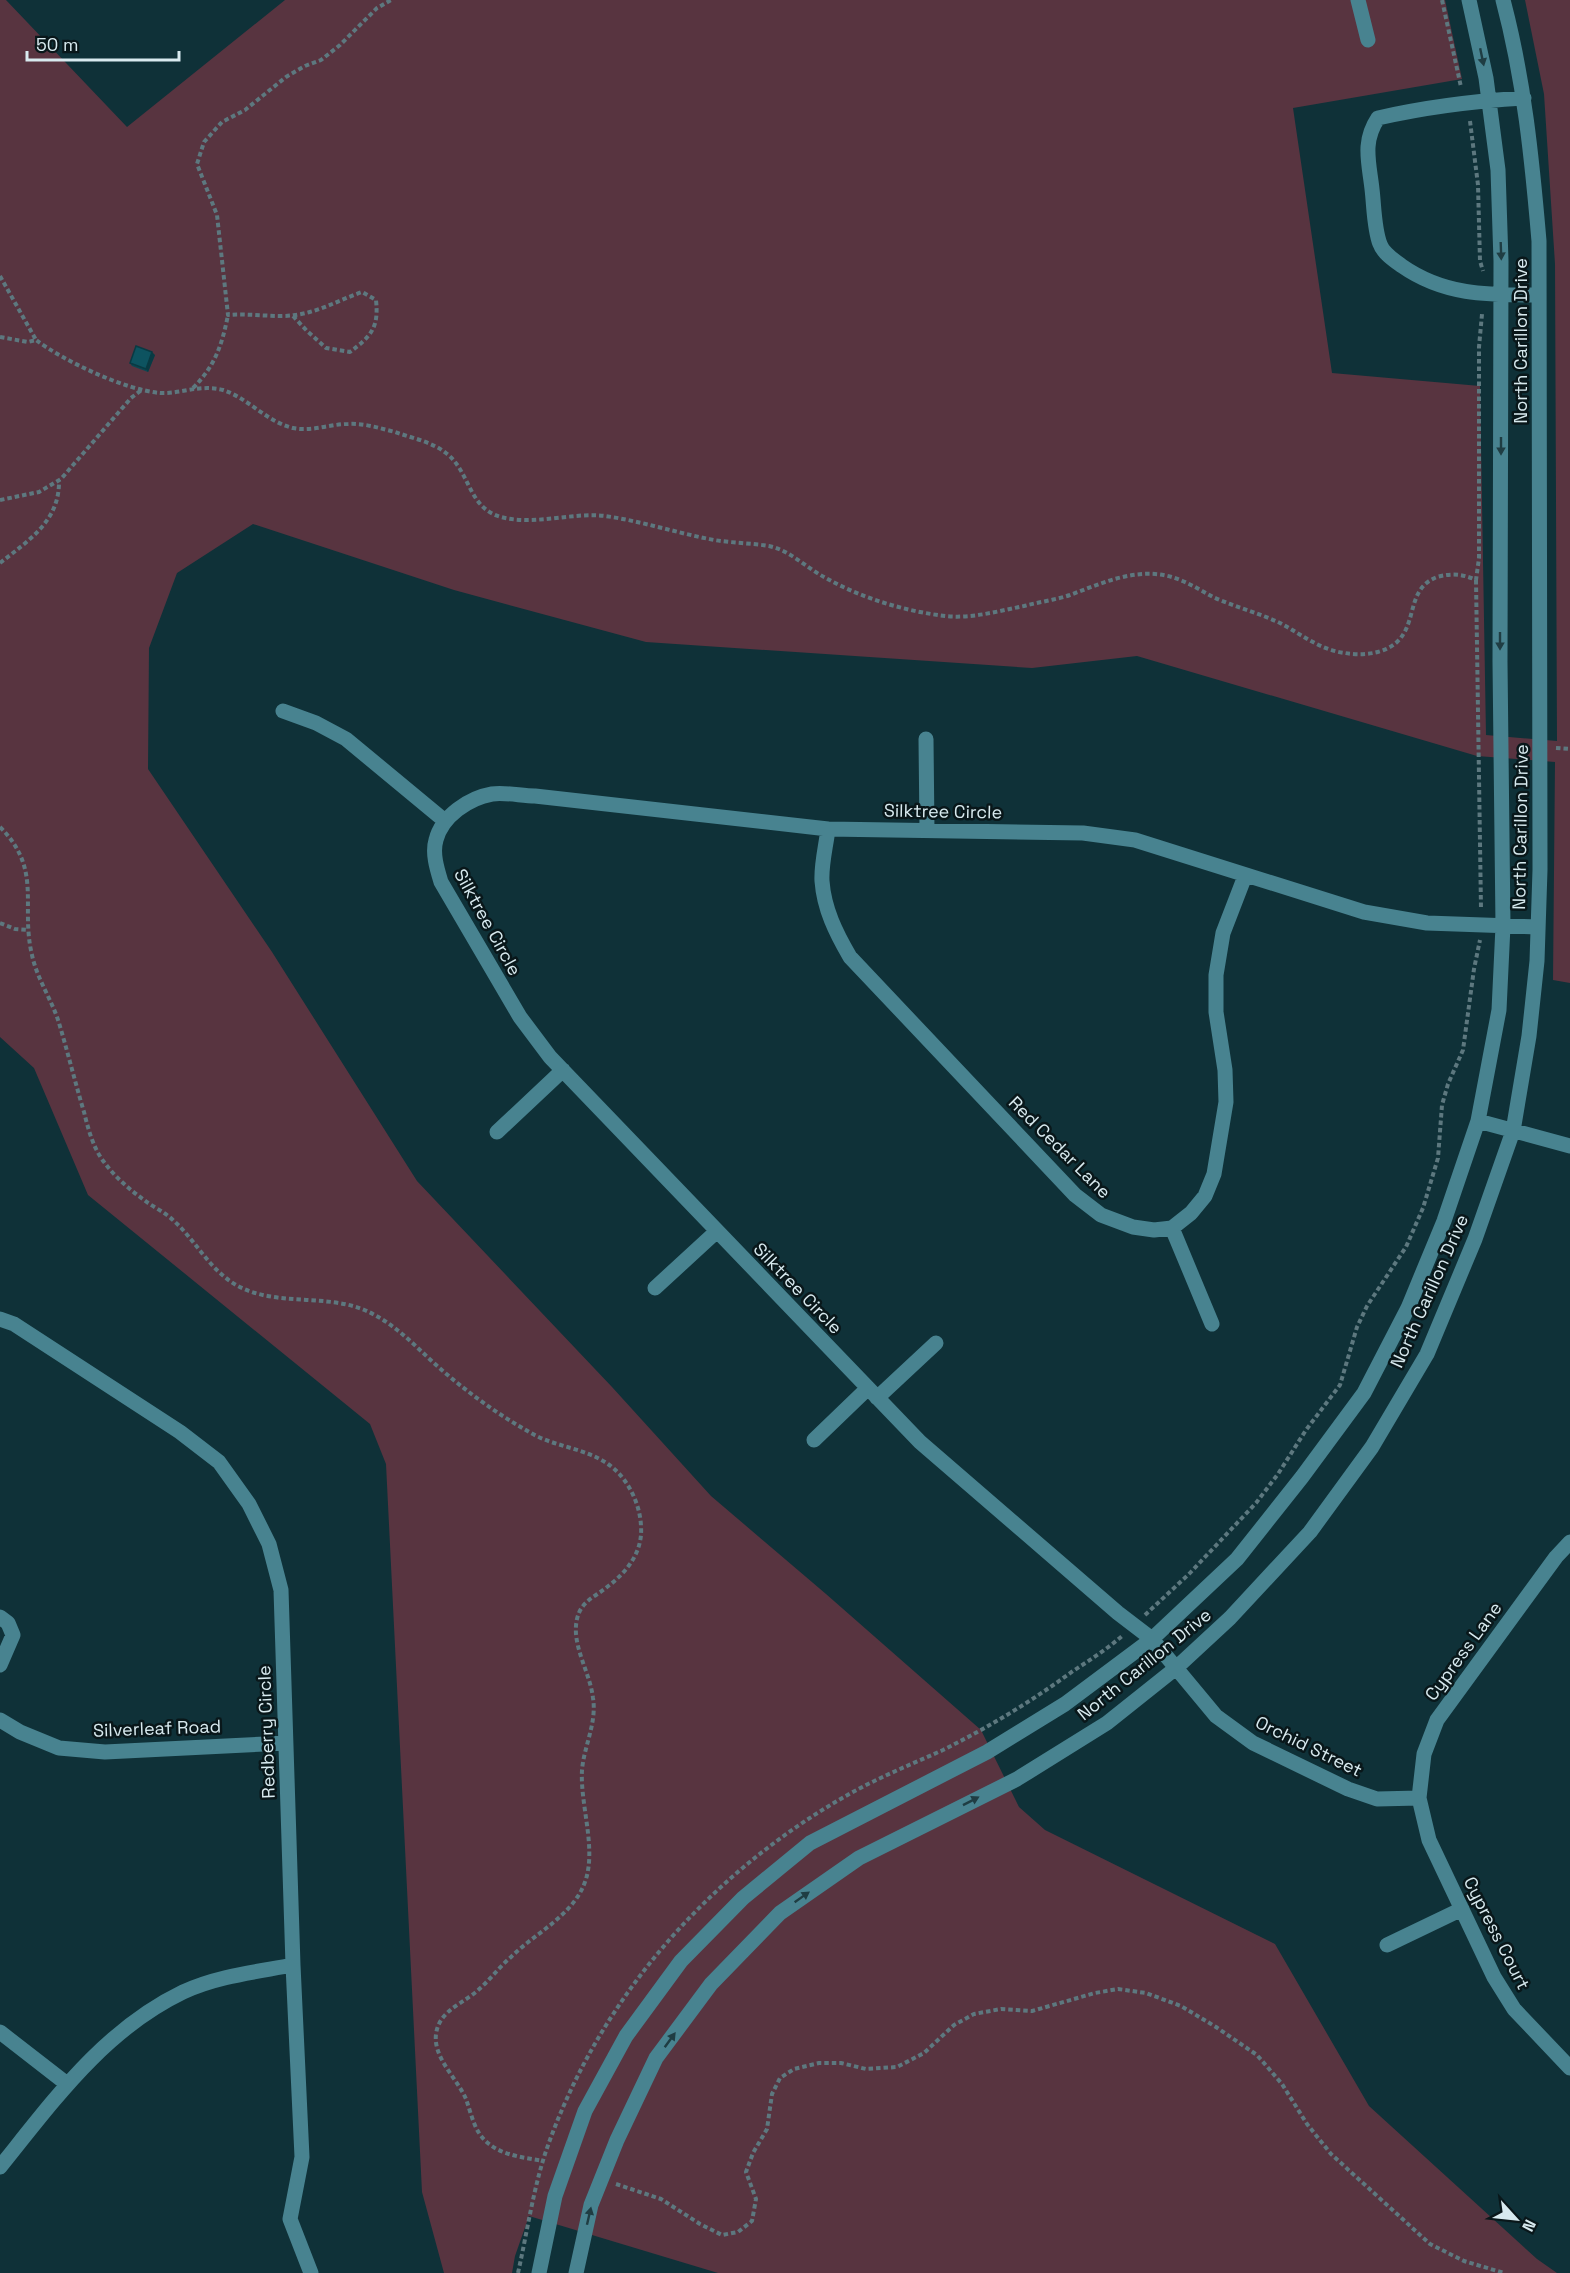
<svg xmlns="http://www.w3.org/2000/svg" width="1570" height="2273" viewBox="0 0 1570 2273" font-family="'Space Grotesk',sans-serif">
	<rect width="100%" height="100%" fill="#0f3138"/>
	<path fill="#583440" d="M0,0H6L127,127L285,0H1445L1462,79L1293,108L1332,373L1480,386L1486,735L1557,741L1555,264L1544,94L1525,0H1570V983L1553,980L1555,762L1477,756L1137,656L1032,668L646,642L454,590L253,524L177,573L149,648L148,769L272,952L417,1181L612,1387L711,1496L826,1594L981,1730L1019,1807L1045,1830L1275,1944L1369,2106L1537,2259L1557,2273H718L529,2216L515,2256L512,2273H444L422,2192L386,1464L370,1424L88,1195L34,1068L0,1037Z"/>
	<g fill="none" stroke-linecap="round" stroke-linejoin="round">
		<path stroke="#5d787f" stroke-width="4" stroke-dasharray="4.5 3" stroke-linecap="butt" d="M1442,0L1461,87
			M1470,121L1478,185L1480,261L1483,271
			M0,276L36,340
			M293,316L307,331L326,348L350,352C371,336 379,328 376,300L362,292C339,300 319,312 295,315C276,318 250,313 228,315L217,215L197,164L204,142L222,122L245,110L286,77L305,66L321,60L340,45L377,8L391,0
			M0,337L28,342L36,340C64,361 125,390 160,393C181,394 200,384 223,390C248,398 267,422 293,428C311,432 330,424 348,424C364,423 379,428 395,432C412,438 432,442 446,453C470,471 468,508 501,517C535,526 571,512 605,516C641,521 677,533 714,540C732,543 751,543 769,546C789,550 807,568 824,577C861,598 904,611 945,616C972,619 998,611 1024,606C1039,602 1055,600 1070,595C1097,585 1125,572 1155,574C1176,575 1195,587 1213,597C1235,607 1259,613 1280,623C1301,634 1320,650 1345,653C1362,656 1384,654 1397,642C1418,622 1406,589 1437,577C1451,573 1463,574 1476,580L1479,558V347L1482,314
			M193,388C215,366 222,345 228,315
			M0,500L39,492L61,479L131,398L143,389
			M0,563C29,540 60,521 59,480
			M1476,580L1481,909
			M1556,748L1570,749
			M0,827C43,870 20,905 32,955C37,979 52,1000 59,1023C68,1053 75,1082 84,1112C88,1128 93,1148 104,1162C115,1177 129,1189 144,1200C153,1207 165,1212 174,1221C194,1239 207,1265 230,1281C268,1308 320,1293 362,1309C392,1321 412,1343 435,1364C464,1390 497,1414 531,1433C555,1447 585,1448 608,1464C627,1477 640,1503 641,1526C643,1552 627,1572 607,1587C595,1597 581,1601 577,1619C571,1645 590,1672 593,1698C597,1723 584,1746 582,1770C580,1804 596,1846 586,1879C575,1915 536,1932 511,1957C497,1969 487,1984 472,1995C457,2006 439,2013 436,2034C433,2058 457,2078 466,2099C470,2110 473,2124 479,2133C493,2155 521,2157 544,2161
			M0,923L15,929L28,930
			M1145,1615L1189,1574L1256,1503L1278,1474L1306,1430L1340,1385L1357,1327L1367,1306L1406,1247L1423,1208L1438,1158L1442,1105L1448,1084L1463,1050L1474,969L1480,940
			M616,2184L661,2199L700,2224L722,2235L738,2232L752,2221L756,2199L746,2172L753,2153L767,2129L772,2094L780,2078L794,2069L819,2063H841L866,2069L897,2067L924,2053L954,2025L974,2014L1001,2009L1032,2011L1095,1993L1118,1989L1146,1993L1181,2006L1216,2027L1257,2055L1282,2084L1307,2124L1331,2154L1430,2244L1464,2261L1504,2273
			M518,2273C527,2233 533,2190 546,2151C599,1998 710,1872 851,1793C880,1777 912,1764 943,1750C989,1727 1032,1701 1073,1671C1090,1660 1107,1649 1122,1636"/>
		<path stroke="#488390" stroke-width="15" d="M1358,0L1368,40
			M1524,98C1475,101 1426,107 1378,118C1362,142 1369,162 1372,189C1374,205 1374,229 1380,244C1383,253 1395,261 1402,266C1445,296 1489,295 1539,295
			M283,711L316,723L346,739L445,821
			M926,739L927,830
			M828,829C826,846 821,865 822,881C824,909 836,933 850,957L1075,1195L1101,1215L1133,1227L1154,1230L1172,1228L1191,1213L1205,1196L1214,1174L1226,1102L1225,1070L1216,1012V975L1223,933L1245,876
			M1478,1121L1570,1146
			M497,1132L563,1070
			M1172,1228L1212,1324
			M655,1288L717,1231
			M0,1319L14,1324L180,1432L219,1462L249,1504L269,1544L281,1590L293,1965L302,2157L290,2219L311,2273
			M877,1398L936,1343
			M814,1440L868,1388
			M1570,1542L1556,1557L1437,1720L1424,1754L1419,1798L1429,1840L1494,1977L1514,2009L1570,2068
			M0,1617L8,1623L13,1635L0,1665
			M0,1720L20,1732L59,1748L105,1752L285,1743
			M1419,1798L1377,1799L1348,1789L1253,1743L1216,1716L1152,1639L1118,1613L920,1442L550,1057L520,1017L441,882C437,869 432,853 436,840C442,816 469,798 492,794C505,792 522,796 535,796L828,829L1083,833L1135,840L1364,912L1427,923L1538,927
			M1387,1945L1462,1909
			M0,2032L67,2084
			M0,2167C54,2100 104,2030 183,1992C217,1976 256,1972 293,1965
			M539,2273L555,2196L585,2111L626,2036L681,1961L743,1898L810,1843L987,1752L1065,1704L1152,1639L1237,1559L1302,1477L1364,1393L1408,1308L1444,1221L1478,1121L1499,1010L1503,926L1500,662L1501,261L1498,170L1486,78L1469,0
			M576,2273L591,2205L617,2140L656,2058L711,1984L780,1913L859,1858L1017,1779L1107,1723L1176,1668L1230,1618L1310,1532L1372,1447L1427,1354L1475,1239L1513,1131L1529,1036L1537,961L1540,870L1539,241C1532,159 1524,79 1503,0"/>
	</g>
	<path fill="#0b4753" d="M155,355L148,372L132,366L130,363Z"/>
	<path fill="#093a43" d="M152,352L155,355L148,372L146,369Z"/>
	<path fill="#0d5360" stroke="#093a43" stroke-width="1.5" d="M136,346L152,352L146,369L130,363Z"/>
	<defs><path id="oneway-solid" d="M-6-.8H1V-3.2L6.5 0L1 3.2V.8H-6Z" transform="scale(1.5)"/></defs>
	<g fill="#1f3d43">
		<use href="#oneway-solid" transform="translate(1482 57) rotate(78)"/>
		<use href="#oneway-solid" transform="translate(1501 251) rotate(88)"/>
		<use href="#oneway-solid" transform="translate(1501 446) rotate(90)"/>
		<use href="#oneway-solid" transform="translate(1500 641) rotate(90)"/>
		<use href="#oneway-solid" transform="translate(971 1801) rotate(-27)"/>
		<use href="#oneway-solid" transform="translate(802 1897) rotate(-35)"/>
		<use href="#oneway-solid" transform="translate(670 2040) rotate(-54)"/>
		<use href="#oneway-solid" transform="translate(589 2216) rotate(-77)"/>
	</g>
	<g text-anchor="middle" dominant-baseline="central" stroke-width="5" stroke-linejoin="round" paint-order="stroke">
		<g font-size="18" fill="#d8eaef" stroke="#09171a">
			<text transform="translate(1520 341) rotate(-90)">North Carillon Drive</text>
			<text transform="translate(943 811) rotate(1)">Silktree Circle</text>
			<text transform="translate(1520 827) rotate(-89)">North Carillon Drive</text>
			<text transform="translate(488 922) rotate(61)">Silktree Circle</text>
			<text transform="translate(1060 1147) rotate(45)">Red Cedar Lane</text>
			<text transform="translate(798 1288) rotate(46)">Silktree Circle</text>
			<text transform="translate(1429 1291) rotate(-66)">North Carillon Drive</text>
			<text transform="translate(1463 1651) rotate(-54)">Cypress Lane</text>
			<text transform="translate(1144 1664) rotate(-39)">North Carillon Drive</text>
			<text transform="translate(157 1728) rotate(-2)">Silverleaf Road</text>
			<text transform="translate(266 1732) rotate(-92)">Redberry Circle</text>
			<text transform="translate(1309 1746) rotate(26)">Orchid Street</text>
			<text transform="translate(1497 1933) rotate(63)">Cypress Court</text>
		</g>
	</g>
	<g transform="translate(1516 2219) rotate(117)" stroke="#09171a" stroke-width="4.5" paint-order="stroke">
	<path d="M0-4.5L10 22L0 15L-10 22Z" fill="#d8eaef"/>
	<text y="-9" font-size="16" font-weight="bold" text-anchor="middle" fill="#d8eaef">N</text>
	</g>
	<path d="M27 51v9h152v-9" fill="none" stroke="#d8eaef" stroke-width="3"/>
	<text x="36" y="51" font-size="18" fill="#d8eaef" stroke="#09171a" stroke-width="4.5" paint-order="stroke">50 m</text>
</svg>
